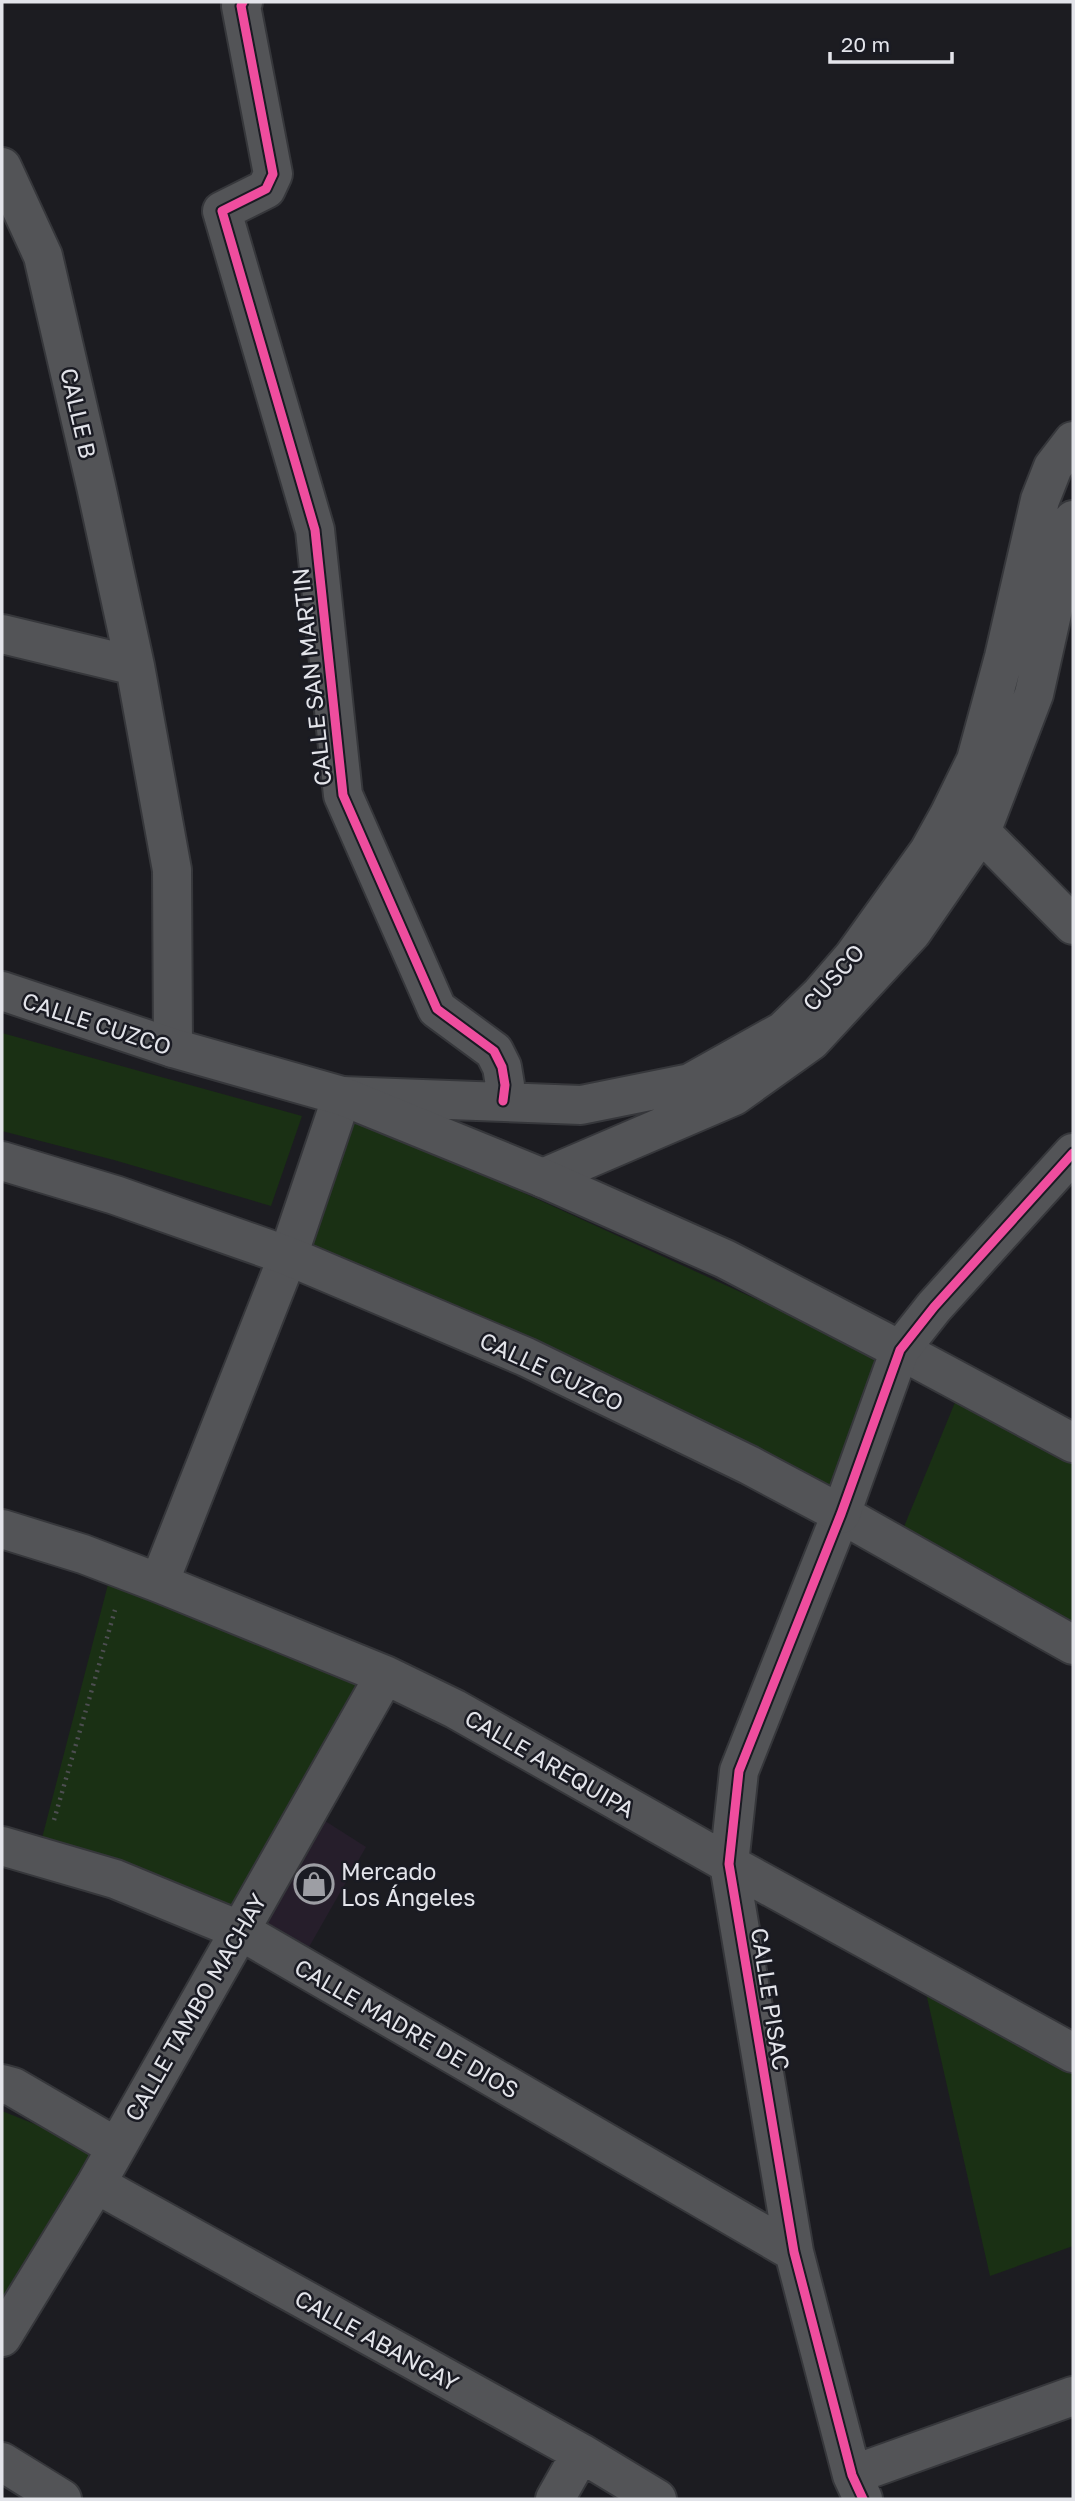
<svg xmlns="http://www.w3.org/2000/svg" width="1075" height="2501" viewBox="0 0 1075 2501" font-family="'Golos Text',sans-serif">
	<rect width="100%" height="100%" fill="#1c1c21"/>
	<path fill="#261e2b" d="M322,1819L366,1847L305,1954L260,1922Z"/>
	<path fill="#1a3014" d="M2,1033L302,1116L271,1206L114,1160L2,1131Z
		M353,1115L894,1362L843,1498L308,1249Z
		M958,1395L1073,1456V1634L901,1534Z
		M112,1569L371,1679L239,1918L41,1842Z
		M924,1984L1073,2075V2246L990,2276Z
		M2,2111L95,2148L2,2303Z"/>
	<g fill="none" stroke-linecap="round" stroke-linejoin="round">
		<g stroke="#36373b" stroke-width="42">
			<path id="minor" d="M243,2L241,6L273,174L266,189L222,211L315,530L343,795L437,1009L494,1051L502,1067L505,1085L503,1101
				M2,167L43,256L96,486L135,666L172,870L173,1048
				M2,634L135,666
				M981,832L1073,925
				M543,1178L734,1096L811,1041L912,932L981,832L1034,694L1073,520
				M900,1350L1073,1443
				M2,1529L83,1554L159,1583L385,1675L455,1709L729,1864L1073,2053
				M159,1583L288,1256L342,1096L581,1105L690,1083L783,1031L821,994L853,957L929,851L949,815L976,760L1004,657L1040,500L1053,467L1073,441
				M2,1846L115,1879L239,1930L794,2252
				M2,2084L13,2087L116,2147
				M96,2184L581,2453L657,2499
				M2,2337L96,2184L385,1675
				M2,2462L62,2499
				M852,2475L1073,2396
				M555,2499L581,2453
				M863,2499L852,2475L794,2252L729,1864L739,1771L841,1514L1073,1645"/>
		</g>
		<g stroke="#36373b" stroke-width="42">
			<path id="tertiary" d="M2,991L173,1048L342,1096L543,1178L725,1259L900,1350
				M2,1161L115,1195L288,1256L526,1357L749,1465L841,1514L900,1350L934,1307L1073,1153"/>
		</g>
		<path stroke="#4d4e51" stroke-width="4.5" stroke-dasharray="2 5" stroke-linecap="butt" d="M54,1820L115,1610"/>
		<use href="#minor" stroke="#535457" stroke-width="38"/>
		<use href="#tertiary" stroke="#535457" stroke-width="38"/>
		<g stroke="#1a1b23" stroke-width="13">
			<path id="cycleway" d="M243,2L241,6L273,174L266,189L222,211L315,530L343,795L437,1009L494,1051L502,1067L505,1085L503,1101
				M863,2499L852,2475L794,2252L729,1864L739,1771L841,1514L900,1350L934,1307L1073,1153"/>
		</g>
		<use href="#cycleway" stroke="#ef4d9e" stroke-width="9"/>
	</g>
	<defs>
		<g id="shop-ring" transform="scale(2.0125)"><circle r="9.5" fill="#1a1b23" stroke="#9d9ea4" stroke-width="1.5"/><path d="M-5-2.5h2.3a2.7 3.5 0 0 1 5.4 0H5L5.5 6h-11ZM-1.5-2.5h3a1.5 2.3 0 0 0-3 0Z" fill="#9d9ea4"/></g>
	</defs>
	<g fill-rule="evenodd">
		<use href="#shop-ring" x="314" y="1884"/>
	</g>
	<g text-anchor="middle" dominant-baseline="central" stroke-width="5" stroke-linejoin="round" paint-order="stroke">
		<g font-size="23" fill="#e3e4ea" stroke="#1a1b23">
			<text transform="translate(79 413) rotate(77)">CALLE B</text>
			<text transform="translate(311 677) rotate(-96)">CALLE SAN MARTIN</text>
			<text transform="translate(833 977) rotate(-49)">CUSCO</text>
			<text transform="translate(97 1023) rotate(18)">CALLE CUZCO</text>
			<text transform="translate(552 1371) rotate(25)">CALLE CUZCO</text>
			<text transform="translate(550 1763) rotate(30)">CALLE AREQUIPA</text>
			<text transform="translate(771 1999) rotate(81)">CALLE PISAC</text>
			<text transform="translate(195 2007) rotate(-60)">CALLE TAMBO MACHAY</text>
			<text transform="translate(407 2028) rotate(30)">CALLE MADRE DE DIOS</text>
			<text transform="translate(377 2340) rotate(29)">CALLE ABANCAY</text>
		</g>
		<g font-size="23" fill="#e3e4ea" stroke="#1a1b23" text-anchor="start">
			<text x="341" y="1871">Mercado<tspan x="341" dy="26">Los Ángeles</tspan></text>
		</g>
	</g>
	<rect width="1075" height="2501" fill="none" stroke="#e3e4ea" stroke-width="7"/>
	<path d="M830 52v10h122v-10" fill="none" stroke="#e3e4ea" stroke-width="3.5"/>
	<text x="841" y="52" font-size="21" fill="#e3e4ea" stroke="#1a1b23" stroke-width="5" paint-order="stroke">20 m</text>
</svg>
